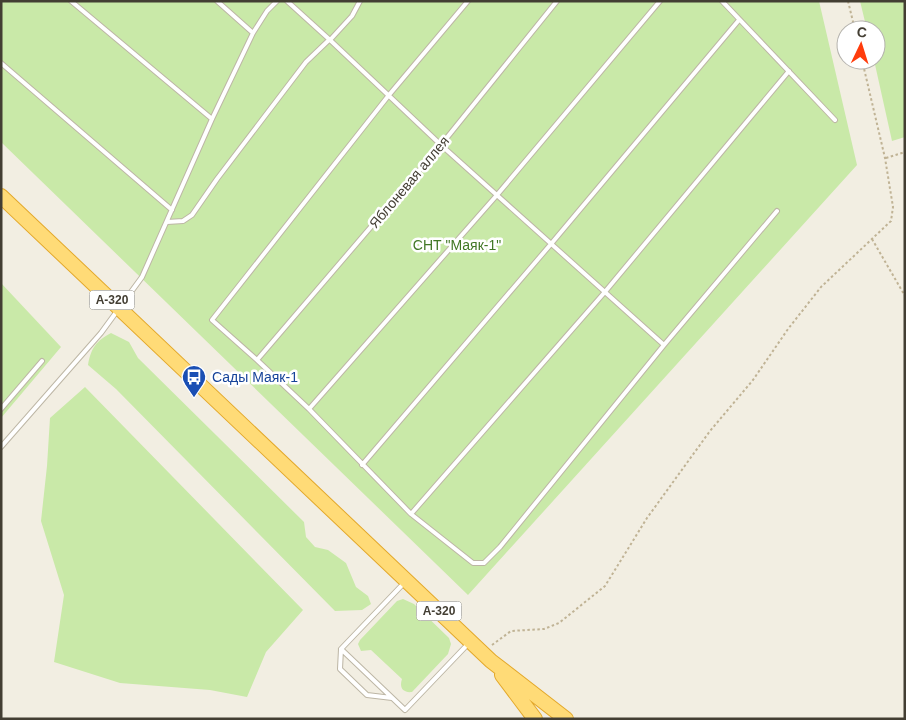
<svg xmlns="http://www.w3.org/2000/svg" width="906" height="720" viewBox="0 0 906 720" font-family="Arial,sans-serif">
	<rect width="100%" height="100%" fill="#f2eee2"/>
	<path fill="#c9e9a8" d="M1,1H819L857,165L468,595L1,142Z
		M860,1H905V137L892,141L874,60H876V30H867Z
		M1,283L61,347L1,418Z
		M111,333L129,342L138,358L304,522L306,537L315,547L328,550L346,563L356,587L368,596L371,604L362,610L335,611L116,389L88,365C91,348 96,341 111,333Z
		M85,387L303,610L266,652L247,697L210,690L120,683L54,662L64,595L41,521L47,466L50,418Z
		M403,599L414,604L449,638L451,644L448,654L412,692C403,693 399,688 402,679L371,650L361,651L358,644L360,640L397,601Z"/>
	<g fill="none" stroke-linecap="round" stroke-linejoin="round">
		<g stroke="#bdb6a5" stroke-width="6">
			<path id="service" d="M71,1L212,119
				M217,1L253,33
				M287,1L330,40L441,145L664,345
				M468,1L389,95L212,320L257,360L309,409L411,514L473,563H484L500,547L664,345L777,211
				M722,1L835,120
				M330,40L352,16L360,1
				M1,63L172,210
				M167,222L183,221L192,215L217,179L306,62L330,39
				M257,360L441,145L557,1
				M1,409L42,361
				M309,409L497,195L660,1
				M1,447L101,333L142,277L212,119L253,33L267,11L277,1
				M362,465L551,244L739,20
				M411,514L604,293L789,71
				M341,649L405,710L469,643
				M392,698L367,695L340,669L341,649L405,582"/>
		</g>
		<g stroke="#e3a82b" stroke-width="16">
			<path id="trunk" d="M1,196L491,661L566,719
				M502,675L535,719"/>
		</g>
		<path stroke="#c0b395" stroke-width="2" stroke-dasharray="2.5 2.5" stroke-linecap="butt" d="M848,1L855,30
			M886,158L905,152
			M872,239L905,296
			M492,645L511,631L544,629L559,623L605,586L647,518L710,431L753,380L788,329L821,287L891,221L893,207L885,158L862,60"/>
		<use href="#service" stroke="#fff" stroke-width="4"/>
		<use href="#trunk" stroke="#ffdb77" stroke-width="14"/>
	</g>
	<defs>
		<g id="bus-pin" transform="scale(1.25)"><path d="M0 17L-7.5 6A9.5 9.5 0 1 1 7.5 6Z" fill="#1a4fb4" stroke="#fff"/><path d="M-5-6H5V4H4V6H2V4H-2V6H-4V4H-5ZM-3.5-4V0h7V-4ZM-3.5 1.2v1.5H-2V1.2ZM2 1.2v1.5H3.5V1.2Z" fill="#fff"/></g>
	</defs>
	<g fill-rule="evenodd">
		<use href="#bus-pin" x="194" y="377"/>
	</g>
	<g text-anchor="middle" dominant-baseline="central" stroke-width="5" stroke-linejoin="round" paint-order="stroke">
		<g fill="#fff" stroke="#7b7870" stroke-width="1">
			<rect x="89.5" y="290.5" width="45" height="19" rx="4"/>
			<rect x="416.5" y="601.5" width="45" height="19" rx="4"/>
		</g>
		<g font-size="12" font-weight="bold" fill="#433e33">
			<text x="112" y="300">А-320</text>
			<text x="439" y="611">А-320</text>
		</g>
		<g font-size="14" fill="#433e33" stroke="#fff">
			<text transform="translate(409 182) rotate(-50)">Яблоневая аллея</text>
		</g>
		<g font-size="14" fill="#407724" stroke="#fff">
			<text x="457" y="245">СНТ "Маяк-1"</text>
		</g>
		<g font-size="14" fill="#164399" stroke="#fff" text-anchor="start">
			<text x="212" y="377">Сады Маяк-1</text>
		</g>
	</g>
	<rect width="906" height="720" fill="none" stroke="#433e33" stroke-width="5"/>
	<g transform="translate(861 45) rotate(4)"><circle r="24" fill="#ffffff" stroke="#b4b2ad"/>
	<path d="M0-4L9 19L0 12L-9 19Z" fill="#ff3c0c"/>
	<text y="-8" font-size="14" font-weight="bold" text-anchor="middle" fill="#433e33">С</text>
	</g>
</svg>
